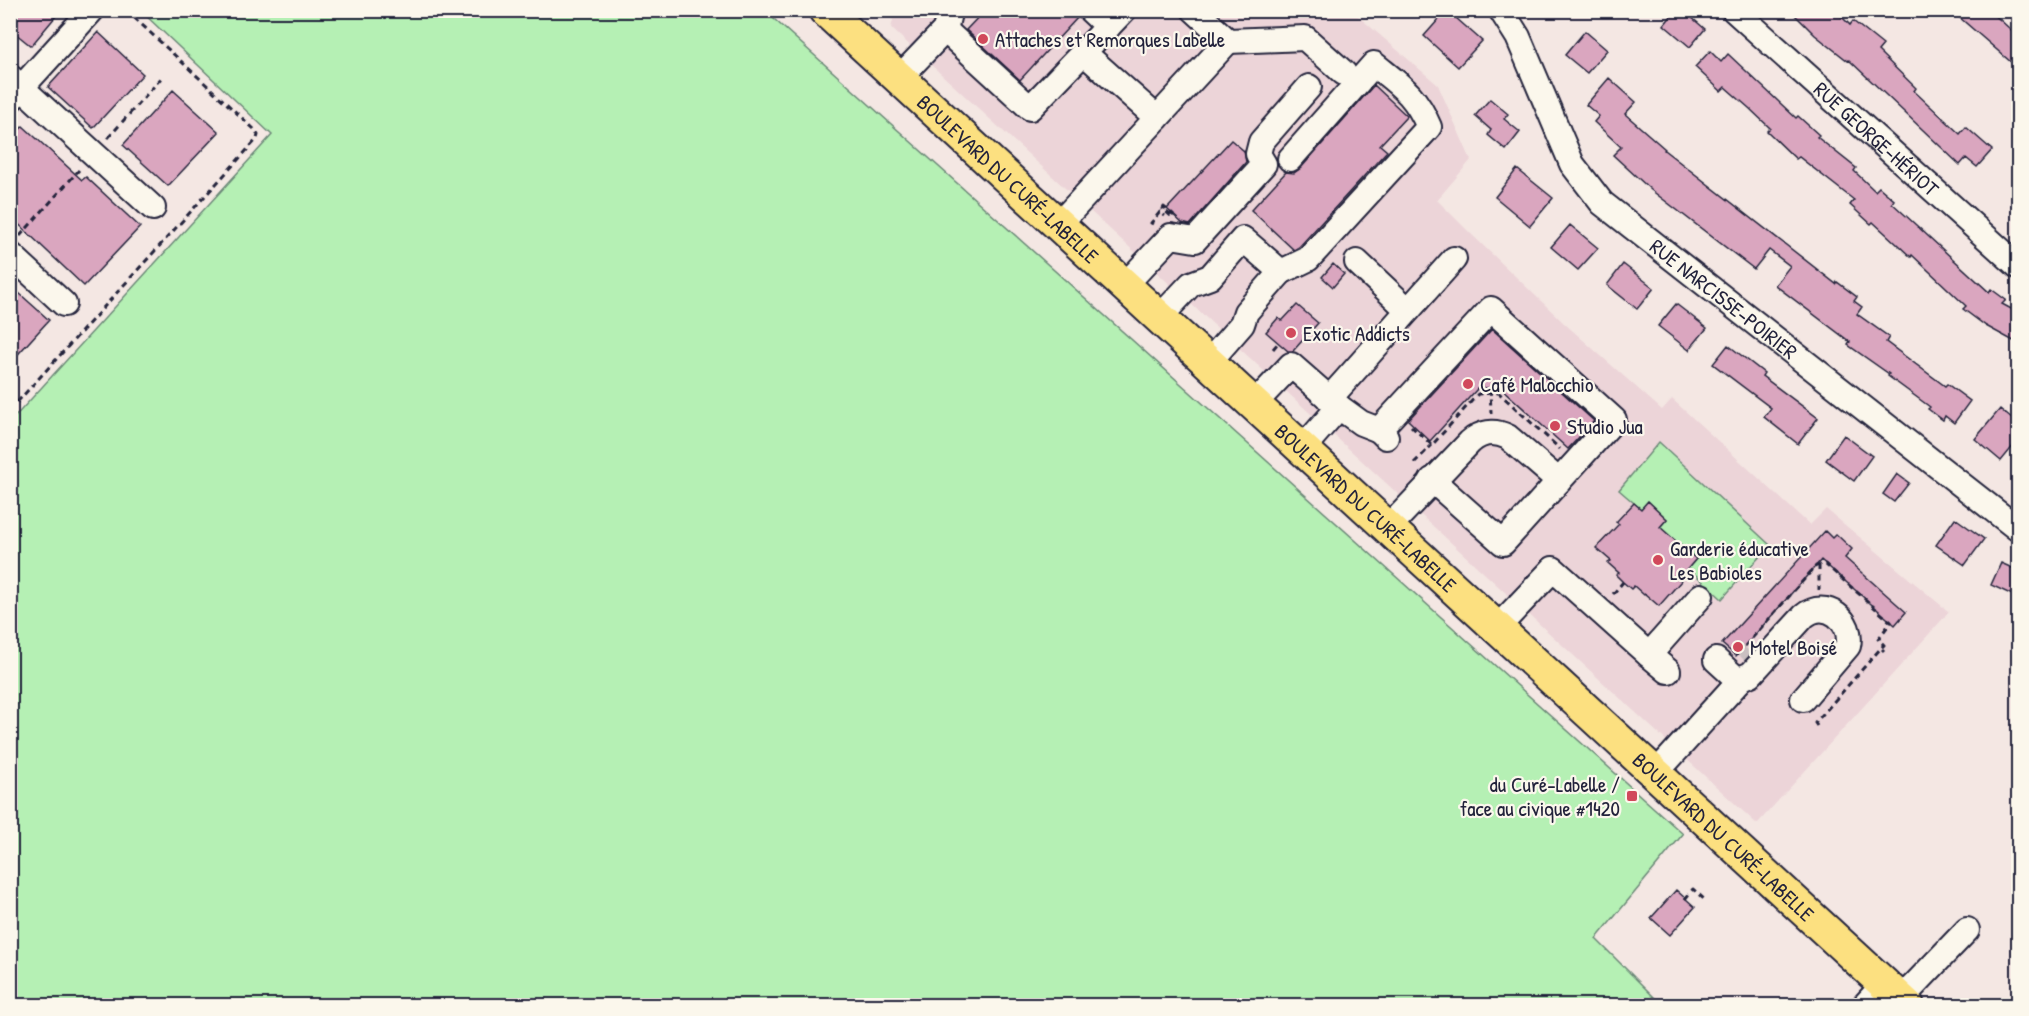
<svg xmlns="http://www.w3.org/2000/svg" width="2029" height="1016" viewBox="0 0 2029 1016" font-family="'Patrick Hand',sans-serif">
	<rect width="100%" height="100%" fill="#f4e7e3"/>
	<filter id="ink" filterUnits="userSpaceOnUse"><feTurbulence type="fractalNoise" baseFrequency=".0167" numOctaves="2"/><feDisplacementMap in="SourceGraphic" scale="12" xChannelSelector="R" yChannelSelector="G"/><feConvolveMatrix kernelMatrix="1 2 1 2 8 2 1 2 1" color-interpolation-filters="sRGB"/></filter>
	<g filter="url(#ink)">
		<path fill="#ecd4d8" d="M883,11H1352L1438,85L1471,160L1437,200L1468,231L1565,324L1662,410L1672,399L1810,525L1826,509L1949,612L1757,824L891,28L893,20Z"/>
		<path fill="#b5f0b4" stroke="#6c8978" stroke-width="1.5" d="M141,11H765L1683,834L1596,939L1662,1005H11V421L272,135Z
			M1659,442L1770,545L1722,599L1688,568L1696,559L1660,527L1667,519L1648,501L1641,509L1619,490Z"/>
		<path fill="#daa6bf" stroke="#22223b" stroke-width="1.5" d="M10,10H61L31,46L10,29Z
			M985,10H1076L1078,17L1020,80L966,30Z
			M1447,10L1482,41L1458,67L1424,36Z
			M1676,10H1683L1705,29L1690,47L1664,25Z
			M1790,10H1835L1850,25L1853,21L1883,45L1878,51L1916,88L1914,91L1960,134L1966,127L1992,150L1977,167L1966,158L1960,165L1849,60L1848,61L1815,35Z
			M1951,10H1989L2019,37V56L2012,63Z
			M1585,31L1607,50L1587,73L1565,55Z
			M98,32L143,74L93,128L48,87Z
			M1710,51L1721,62L1728,54L1796,118L1798,116L1819,135L1817,137L1856,168L1854,171L1875,191L1879,187L1894,200L1892,203L1989,292L1991,289L2006,300L2002,304L2019,313V344L1986,326L1963,309L1966,306L1912,255L1911,257L1873,222L1871,224L1850,205L1854,200L1799,157L1796,159L1767,131L1770,128L1749,108L1725,87L1721,91L1695,67Z
			M1609,78L1636,102L1625,114L1665,149L1664,150L1836,284L1837,282L1857,297L1854,301L1862,307L1857,314L1889,337L1886,342L1945,386L1947,384L1970,401L1954,423L1945,416L1943,420L1928,409L1930,407L1888,376L1889,374L1848,345L1850,342L1775,285L1790,266L1769,250L1754,269L1651,190L1613,155L1621,147L1594,122L1599,116L1586,105Z
			M1374,85L1407,116L1380,145L1387,151L1299,247L1294,250L1251,210L1286,172L1294,173L1301,168Z
			M173,90L219,132L168,186L123,145Z
			M1490,99L1508,114L1504,119L1520,132L1506,150L1488,135L1491,130L1475,116Z
			M23,126L82,180L86,177L140,227L84,286L10,216V140Z
			M1231,140L1244,151L1246,162L1190,225L1182,223L1167,209Z
			M1517,169L1553,198L1530,226L1495,197Z
			M1570,225L1598,248L1578,270L1551,247Z
			M1333,264L1344,274L1333,287L1322,277Z
			M1623,264L1654,288L1637,309L1607,285Z
			M10,285L49,320L10,363Z
			M1676,304L1707,328L1689,350L1658,326Z
			M1297,305L1318,323L1293,351H1288L1266,332L1278,318L1282,321Z
			M1492,329L1594,421L1568,449L1501,388H1478L1430,441L1408,420Z
			M1728,345L1764,373L1762,376L1818,418L1798,444L1764,417L1771,408L1713,364Z
			M2000,409L2019,425V439L2001,461L1975,439Z
			M1844,435L1872,456L1854,481L1826,460Z
			M1897,474L1909,483L1894,502L1883,494Z
			M1648,501L1667,519L1660,527L1696,559L1679,579L1681,581L1659,606L1645,594L1644,595L1634,586L1631,589L1623,582L1616,575L1619,573L1608,563L1611,561L1596,548L1619,524L1616,522L1634,503L1641,509Z
			M1955,518L1984,539L1965,565L1936,545Z
			M1825,531L1832,538L1836,534L1852,549L1845,558L1906,612L1895,625L1821,560L1736,656L1722,644Z
			M2001,563L2019,571V598L1991,585Z
			M1676,890L1695,907L1670,935L1651,918Z"/>
		<g fill="none" stroke-linecap="round" stroke-linejoin="round">
			<path stroke="#cac0c1" stroke-width="24" stroke-dasharray="24 12" stroke-linecap="butt" d="M1743,659L1750,652"/>
			<g stroke="#22223b" stroke-width="28">
				<g id="minor">
					<path d="M1090,10L1108,27"/>
					<path id="s1" d="M1501,10L1518,37L1572,164L1602,203L2018,529"/>
					<path id="s2" d="M1734,10L2018,266"/>
					<path d="M945,30L949,13L946,10"/>
					<path d="M1228,41L1305,38L1344,73"/>
					<path d="M1084,53L1157,118L1228,41L1194,10"/>
					<path d="M10,77L153,208"/>
					<path d="M899,78L945,30L1030,108L1124,10"/>
					<path d="M12,98L92,10"/>
					<path d="M1058,225L1157,118"/>
					<path d="M10,254L64,304"/>
					<path d="M1357,262L1408,310"/>
					<path d="M1281,272L1308,259L1429,127C1415,94 1401,86 1374,64L1290,159"/>
					<path d="M1124,286L1171,236L1195,240L1264,164L1258,154L1261,142L1309,87"/>
					<path d="M1159,318L1191,284L1210,277L1243,239L1281,272L1246,312L1242,324L1208,363"/>
					<path d="M1329,399L1454,259"/>
					<path d="M1253,405L1291,365L1339,407L1302,449"/>
					<path d="M1339,407L1361,423L1379,430"/>
					<path d="M1386,437L1379,430L1491,309L1614,420L1503,543L1432,480"/>
					<path d="M1388,528L1470,442C1481,432 1494,430 1508,437L1559,481"/>
					<path d="M1497,628L1553,569L1649,655L1701,596"/>
					<path d="M1649,655L1668,671"/>
					<path d="M1716,660L1739,681"/>
					<path d="M1655,774L1742,678L1751,674L1804,616C1826,598 1854,621 1848,646L1803,699"/>
					<path d="M1901,999L1967,930"/>
					<path d="M1864,1006L1884,984"/>
				</g>
			</g>
			<g stroke="#22223b" stroke-width="36">
				<g id="major">
					<path id="s3" d="M825,10L1908,1006"/>
				</g>
			</g>
			<path stroke="#22223b" stroke-width="3" stroke-dasharray="6 4.5" stroke-linecap="butt" d="M108,138L163,76
				M1171,216L1163,209L1164,207L1174,216
				M1153,224L1151,223L1160,212L1165,216
				M20,236L79,170
				M1273,349L1278,343
				M1490,388L1491,413
				M10,410L257,139L258,135L254,129L126,10
				M1411,426L1432,445L1478,394L1499,393L1560,449
				M1414,463L1432,445
				M1819,565V590
				M1613,594L1623,582
				M1745,646L1816,566L1825,564L1891,622L1878,639L1884,645L1881,648
				M1817,726L1815,723L1881,648L1884,651
				M1685,899L1693,889L1705,900"/>
			<use href="#minor" stroke="#fbf7ec" stroke-width="24"/>
			<use href="#major" stroke="#fce080" stroke-width="32"/>
		</g>
	</g>
	<g fill="#d1495b" stroke="#fbf7ec" stroke-width="2">
		<circle cx="983" cy="39" r="6"/>
		<circle cx="1291" cy="333" r="6"/>
		<circle cx="1468" cy="384" r="6"/>
		<circle cx="1555" cy="426" r="6"/>
		<circle cx="1658" cy="560" r="6"/>
		<circle cx="1738" cy="647" r="6"/>
		<rect x="1626" y="790" width="12" height="12" rx="3"/>
	</g>
	<g text-anchor="middle" dominant-baseline="central" stroke-width="4.5" stroke-linejoin="round" paint-order="stroke">
		<g font-size="21" fill="#22223b" stroke="#fbf7ec" text-anchor="start">
			<text x="995" y="39">Attaches et Remorques Labelle</text>
			<text x="1303" y="333">Exotic Addicts</text>
			<text x="1480" y="384">Café Malocchio</text>
			<text x="1567" y="426">Studio Jua</text>
			<text x="1670" y="548">Garderie éducative<tspan x="1670" dy="24">Les Babioles</tspan></text>
			<text x="1750" y="647">Motel Boisé</text>
			<text x="1620" y="784" text-anchor="end">du Curé-Labelle /<tspan x="1620" dy="24">face au civique #1420</tspan></text>
		</g>
		<g font-size="21" fill="#22223b" stroke="#fbf7ec">
			<text stroke="none"><textPath href="#s2" startOffset="192">RUE GEORGE-HÉRIOT</textPath></text>
			<text stroke="none"><textPath href="#s3" startOffset="249">BOULEVARD DU CURÉ-LABELLE</textPath></text>
			<text stroke="none"><textPath href="#s1" startOffset="374">RUE NARCISSE-POIRIER</textPath></text>
			<text stroke="none"><textPath href="#s3" startOffset="735">BOULEVARD DU CURÉ-LABELLE</textPath></text>
			<text stroke="none"><textPath href="#s3" startOffset="1221">BOULEVARD DU CURÉ-LABELLE</textPath></text>
		</g>
	</g>
	<rect width="2029" height="1016" fill="none" stroke="#fbf7ec" stroke-width="36"/>
	<rect x="18" y="18" width="1993" height="980" fill="none" stroke="#22223b" stroke-width="2" filter="url(#ink)"/>
</svg>
